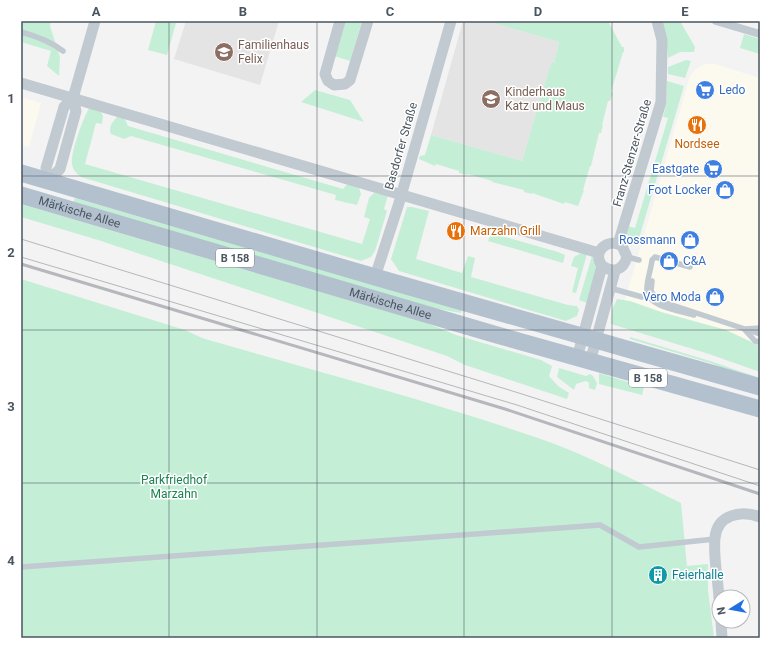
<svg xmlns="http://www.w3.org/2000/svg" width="781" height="659" viewBox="0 0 781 659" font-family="Roboto,sans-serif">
	<rect width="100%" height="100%" fill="#f4f3f3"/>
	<path fill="#fcf9ef" d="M705,64H715L760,78V346L726,330L661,312L625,300L690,76L696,69Z
		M21,97L41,103L29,147L21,145Z"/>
	<path fill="#e5e4e5" d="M186,21H279L260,85L174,59Z
		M463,21H487L559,42L554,63L551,64L522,161L431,135Z"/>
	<path fill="#c4efd6" d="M21,21H51L50,26L60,57L59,76L47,66L51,51L21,42Z
		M156,21L176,23L167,55L148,50Z
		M344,21H362L350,61L334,56Z
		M487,21H608L622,47H624V52H623L611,92L613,93L610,101H608L602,125H603L601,133H599L591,166H590L583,190H584L578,206L565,202L564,204L532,193V194L524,192V190L492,182V181L468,174L467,175L459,173V171L436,164L435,166L419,159L420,156L425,155L431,135L522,161L551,63H554L559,42Z
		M662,21H680L695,47L694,52H680L668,58L666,37Z
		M744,34L760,39V54L740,48Z
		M686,60L691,61L685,78L668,74V67Z
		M667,81L684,86L637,245L626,233L628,226L635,228L668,118L663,117L667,101Z
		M315,90L350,100L364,122L301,102Z
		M89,108L101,112L103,116L102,124L96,123L85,164L362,244L370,219L364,217L369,198L374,193L388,195L384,209L387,211L375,251L371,257L361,261L81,177C77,174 73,170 72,165C70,153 83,119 89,108Z
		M124,117L128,126L343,189L348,183L359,188L361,194L357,205L335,200L336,195L131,136L124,139L111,134C108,128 112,122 117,117Z
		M75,198L462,310L461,313L433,308L73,203Z
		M21,204L427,323L456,335L541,360L552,366L549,376L558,386L569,393L567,399L465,365L447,356L98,240L21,217Z
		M407,207H412L429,211L416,259L462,273L468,256L475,258L471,277L568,305L577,306L579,310L577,316L566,321L399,271L391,259Z
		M491,233L558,252L565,255L563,263L488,241Z
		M581,253L587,254L576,293L572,292L578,268L571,266L574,257Z
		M592,256L595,258L596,269L587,303L579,300Z
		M21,279L185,330L202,338C314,371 428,400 538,438C586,454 635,481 681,503L687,566L708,564V590L714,638H21Z
		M617,299L630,301L661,312L726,330L760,346V372L709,354L611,324L612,310Z
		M630,337L707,360L760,378L743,376L710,363L630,339Z
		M559,368L586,376L590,374L593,376L597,383L595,390L589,388V383L586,381L576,384L574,390L557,377Z
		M599,373L644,387L642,395L599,384Z"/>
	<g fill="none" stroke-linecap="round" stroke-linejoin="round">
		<path stroke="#c1c9d1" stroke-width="5.5" d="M21,32C36,36 50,41 63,51
			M627,257L639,260
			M690,267L655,257L652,260C651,270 646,282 647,291C648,307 681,311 694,315
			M610,288L642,297
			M745,329L760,328
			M745,330L755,341L760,342
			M21,567L600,525L639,547L715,539"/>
		<path stroke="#c1c9d1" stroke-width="8" d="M716,21L760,34"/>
		<path stroke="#c1c9d1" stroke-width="11" d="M340,21L325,74L328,81L334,85L345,84L350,80L368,21
			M21,83L599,253
			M48,181L60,169L76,111L73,98L95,21
			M48,181L46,168L64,107L73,98
			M618,244L661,102L662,40L657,21
			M375,277L399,203L451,21
			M577,358L602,266C592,252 607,237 622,246L627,257C623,271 613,273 602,266
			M590,362L615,271
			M719,598C718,579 713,557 715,538C717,514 742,510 760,517
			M721,621L722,638"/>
		<g stroke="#b3c1cf" stroke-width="17">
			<path d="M21,173L375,277L760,387"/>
			<path id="s1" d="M21,195L497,335L760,409"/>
		</g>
		<path stroke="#b5b7bc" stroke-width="1" d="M21,239L522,394L760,470
			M21,257L517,405L760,486"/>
		<path stroke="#b5b7bc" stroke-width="3" d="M21,264L505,409L760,494"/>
		<path stroke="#c1c9d1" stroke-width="5.5" d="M652,281L651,291L657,300L760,334"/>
	</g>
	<path fill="none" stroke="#4a5560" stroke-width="1" stroke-opacity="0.55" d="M169,21V638M317,21V638M464,21V638M612,21V638M21,176H760M21,330H760M21,483H760"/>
	<defs>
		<g id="school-disc" transform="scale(1)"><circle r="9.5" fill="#8d6e63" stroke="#fff"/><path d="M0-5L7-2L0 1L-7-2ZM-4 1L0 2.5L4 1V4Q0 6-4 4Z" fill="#fff"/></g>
		<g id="supermarket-disc" transform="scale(1)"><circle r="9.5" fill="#3f7fe0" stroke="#fff"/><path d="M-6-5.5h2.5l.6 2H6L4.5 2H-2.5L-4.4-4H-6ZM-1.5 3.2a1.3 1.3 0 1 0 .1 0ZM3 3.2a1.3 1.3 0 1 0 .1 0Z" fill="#fff"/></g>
		<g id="restaurant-disc" transform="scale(1)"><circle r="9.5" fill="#e8710a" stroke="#fff"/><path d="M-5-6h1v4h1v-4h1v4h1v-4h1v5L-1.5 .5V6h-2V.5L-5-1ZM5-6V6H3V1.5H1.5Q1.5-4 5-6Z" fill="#fff"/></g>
		<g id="shop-disc" transform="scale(1)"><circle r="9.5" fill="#3f7fe0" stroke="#fff"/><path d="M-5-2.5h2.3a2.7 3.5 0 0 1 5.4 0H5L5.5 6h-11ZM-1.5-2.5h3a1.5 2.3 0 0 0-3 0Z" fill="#fff"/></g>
		<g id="building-disc" transform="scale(1)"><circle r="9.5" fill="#0f9aa8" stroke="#fff"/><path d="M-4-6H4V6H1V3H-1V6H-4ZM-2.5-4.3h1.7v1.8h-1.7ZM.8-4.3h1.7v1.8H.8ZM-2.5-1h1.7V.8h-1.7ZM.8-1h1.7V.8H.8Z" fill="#fff"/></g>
	</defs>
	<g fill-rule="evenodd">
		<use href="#school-disc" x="224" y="52"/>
		<use href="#supermarket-disc" x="705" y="90"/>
		<use href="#school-disc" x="491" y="99"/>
		<use href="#restaurant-disc" x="697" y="125"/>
		<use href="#supermarket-disc" x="713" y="169"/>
		<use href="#shop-disc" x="725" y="190"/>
		<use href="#restaurant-disc" x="456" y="231"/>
		<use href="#shop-disc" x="690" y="240"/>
		<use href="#shop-disc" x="669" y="261"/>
		<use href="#shop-disc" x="715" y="297"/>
		<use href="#building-disc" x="658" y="575"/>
	</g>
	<g text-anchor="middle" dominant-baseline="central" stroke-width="3" stroke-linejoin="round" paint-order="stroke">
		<g fill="#fff" stroke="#808890" stroke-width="1">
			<rect x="216" y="249" width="38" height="18" rx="3"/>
			<rect x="629" y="369" width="38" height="18" rx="3"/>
		</g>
		<g font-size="11" font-weight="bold" fill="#4a5560">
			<text x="235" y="258">B 158</text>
			<text x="648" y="378">B 158</text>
		</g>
		<g font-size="12" fill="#785e54" stroke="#fff" text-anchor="start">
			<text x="238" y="45">Familienhaus<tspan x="238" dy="14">Felix</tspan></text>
			<text x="505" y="92">Kinderhaus<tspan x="505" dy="14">Katz und Maus</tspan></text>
		</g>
		<g font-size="12" fill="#366cbe" stroke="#fff" text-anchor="end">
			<text x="719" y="90" text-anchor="start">Ledo</text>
			<text x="699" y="169">Eastgate</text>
			<text x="711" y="190">Foot Locker</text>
			<text x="676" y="240">Rossmann</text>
			<text x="683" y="261" text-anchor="start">C&amp;A</text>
			<text x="701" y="297">Vero Moda</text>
		</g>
		<g font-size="12" fill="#c56008" stroke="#fff">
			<text x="697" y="144">Nordsee</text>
			<text x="470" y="231" text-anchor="start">Marzahn Grill</text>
		</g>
		<g font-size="12" fill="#4a5560" stroke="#fff">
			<text transform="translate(401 146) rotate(-74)">Basdorfer Straße</text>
			<text transform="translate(632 153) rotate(-74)">Franz-Stenzer-Straße</text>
			<text stroke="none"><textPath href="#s1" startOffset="61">Märkische Allee</textPath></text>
			<text stroke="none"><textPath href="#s1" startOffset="385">Märkische Allee</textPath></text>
		</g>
		<g font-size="12" fill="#1b8151" stroke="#fff">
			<text x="174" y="480">Parkfriedhof<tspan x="174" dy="14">Marzahn</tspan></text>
		</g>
		<g font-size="12" fill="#0d838f" stroke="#fff" text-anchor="start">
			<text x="672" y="575">Feierhalle</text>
		</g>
	</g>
	<rect width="781" height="659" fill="none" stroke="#ffffff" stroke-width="44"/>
	<g transform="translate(731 609) rotate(259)"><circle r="19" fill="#ffffff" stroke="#b7bbbf"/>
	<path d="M0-3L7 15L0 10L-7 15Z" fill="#216fe0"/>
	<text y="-6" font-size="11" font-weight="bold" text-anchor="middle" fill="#4a5560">N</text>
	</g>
	<rect x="22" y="22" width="737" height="615" fill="none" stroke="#4a5560" stroke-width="1.5"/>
	<g font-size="13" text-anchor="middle" font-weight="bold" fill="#4a5560">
		<text x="96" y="16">A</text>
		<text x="243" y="16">B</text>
		<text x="390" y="16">C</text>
		<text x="538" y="16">D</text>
		<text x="685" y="16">E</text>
		<text x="11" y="103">1</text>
		<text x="11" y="257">2</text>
		<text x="11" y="411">3</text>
		<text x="11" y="565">4</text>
	</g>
</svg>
